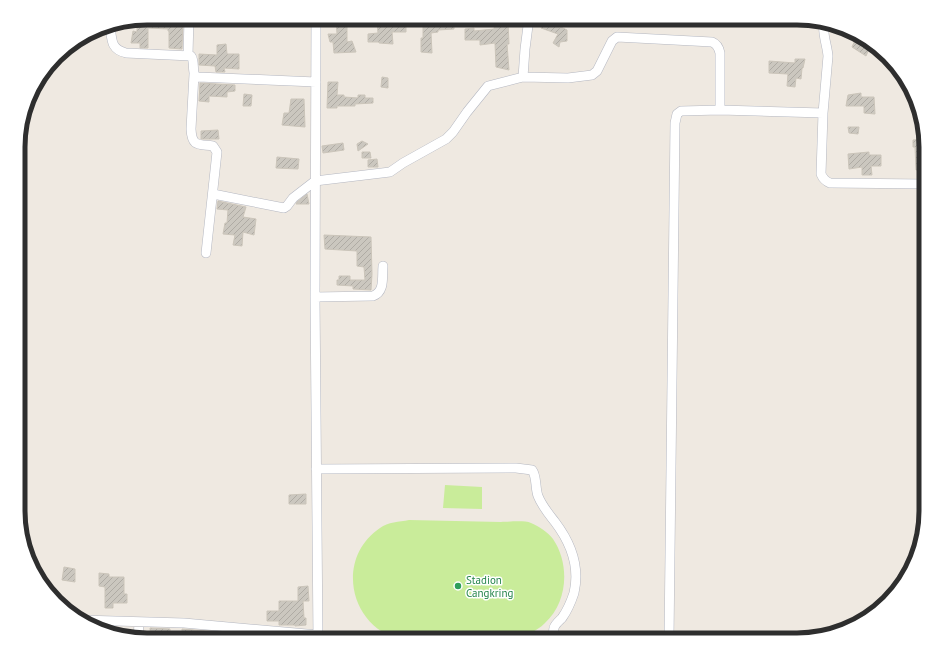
<svg xmlns="http://www.w3.org/2000/svg" width="944" height="658" viewBox="0 0 944 658" font-family="'PT Sans',sans-serif">
	<defs>
		<pattern id="building-hatch" width="6" height="6" patternUnits="userSpaceOnUse"><rect width="6" height="6" fill="#cbc7bf"/><path d="M-1 1l2-2M0 6l6-6M5 7l2-2" fill="none" stroke="#afaba4"/></pattern>
	</defs>
	<rect width="100%" height="100%" fill="#efe9e1"/>
	<path fill="#c9ec9a" d="M445,485L482,487V509L443,508Z
		M409,520C440,521 470,521 501,522C508,522 524,520 531,523C538,526 548,532 553,539C570,564 568,602 545,623C536,632 525,636 513,638L403,640C350,629 334,559 380,528C388,522 399,522 409,520Z"/>
	<path fill="url(#building-hatch)" stroke="#cbc5ba" d="M145,18H164V22H178V18H183L182,49L169,48V31H168V29L148,28V48H140V43H131L133,31L137,32V20Z
		M336,18H347V42L352,41L356,52L334,53L333,42H330L328,34H337Z
		M396,18H406V32H392L393,44L379,43V42H368V34L378,33L377,21Z
		M423,18H454V29L438,30V32L431,33L432,53L421,52V38H423Z
		M722,19L734,20V26L722,25Z
		M508,22L509,44H507L509,70L496,67L495,43L480,45V40H465V29L474,28V31L494,29L495,23Z
		M543,23L560,28L561,27L567,30V41L560,42L559,47L553,43L558,34L541,28Z
		M855,40L869,49L866,56L852,47Z
		M226,44L227,54H239V69L224,68L225,72H216L215,66L199,65V54L217,55V45Z
		M795,59H805L803,68H802L801,79L796,78L795,87L787,86L788,74L769,73V61L795,63Z
		M382,77L388,78V88L381,87Z
		M328,82H338L337,95H344V97L358,98V95H365V98H373V103L355,104V106H337V108H327Z
		M200,83L235,85V91L227,92V97L209,96V102L199,101Z
		M861,93V97H874L875,114L864,113V106H846L848,95Z
		M244,94L252,95L251,106H243Z
		M291,99H304L305,127L282,125L284,113H289Z
		M848,127H859L858,134L849,133Z
		M218,130L219,139H201V131Z
		M926,139V169L916,170L915,147H913V140Z
		M362,141L368,144L358,151L357,144Z
		M343,143L344,150L323,153L322,146Z
		M362,152H370L371,158H362Z
		M869,152V155H881V166H871L872,175H862V167L849,169L848,154Z
		M277,157L299,159L298,169L276,168Z
		M377,159L378,167H368V160Z
		M307,194L309,204H296L297,202Z
		M218,201L246,207L243,217L256,219L254,235L243,232L242,246L233,245L235,235L223,234L225,223H227L228,210L217,209Z
		M324,235L371,237L372,274L371,290L353,289V286L337,285V280H339V276H350V280H365L364,267L357,266V251L325,249Z
		M306,494V504H289V495Z
		M64,567L75,569V582L62,580Z
		M99,573L109,574V577H124V594H127V603H113V608H105V587L99,586Z
		M308,586L309,601H303L304,618H306V625L295,626V625H279V621H267V611H279V601H298V587Z
		M150,628L170,629V640H151Z
		M182,629L242,634V640H182Z"/>
	<g fill="none" stroke-linecap="round" stroke-linejoin="round">
		<g stroke="#b4b7c1" stroke-width="10">
			<path id="minor" d="M316,18L315,297L318,640
				M824,22C822,34 827,44 828,56L823,113L821,174C823,179 825,181 830,183L926,184
				M110,25C112,39 110,49 126,53L191,56C195,61 192,70 195,76L198,77L316,82
				M188,55L189,18
				M194,74L191,129C192,147 198,144 213,146L217,152L206,253
				M523,77L568,78L592,75L597,71L612,41L617,37L712,42C717,44 719,48 720,53V110
				M213,194L284,208L287,206L293,198L315,181L390,172L403,163L446,139L453,132L467,112L488,86L523,77L525,49L529,18
				M315,297L373,296C385,292 382,277 383,266
				M316,469L516,468L532,470C537,476 535,488 538,496C542,506 548,513 555,522C571,543 580,567 574,593C571,602 567,611 562,618C559,621 555,624 554,628C553,631 554,636 554,640
				M81,620L184,623L318,635
				M853,627L855,626
				M138,640L139,622
				M669,640L675,123L677,114L681,111L720,110L823,113"/>
		</g>
		<use href="#minor" stroke="#fff" stroke-width="9"/>
	</g>
	<circle fill="#2e9e5b" stroke="#fff" stroke-width="1.5" cx="458" cy="586" r="4"/>
	<g text-anchor="middle" dominant-baseline="central" stroke-width="3" stroke-linejoin="round" paint-order="stroke">
		<g font-size="11" fill="#27864d" stroke="#fff" text-anchor="start">
			<text x="466" y="580">Stadion<tspan x="466" dy="13">Cangkring</tspan></text>
		</g>
	</g>
	<path d="M0 0H944V658H0ZM147 25H797A122 122 0 0 1 919 147V511A122 122 0 0 1 797 633H147A122 122 0 0 1 25 511V147A122 122 0 0 1 147 25Z" fill="#fff" fill-rule="evenodd"/>
	<path fill="none" stroke="#2e2e2e" stroke-width="5" d="M147 25H797A122 122 0 0 1 919 147V511A122 122 0 0 1 797 633H147A122 122 0 0 1 25 511V147A122 122 0 0 1 147 25Z"/>
</svg>
